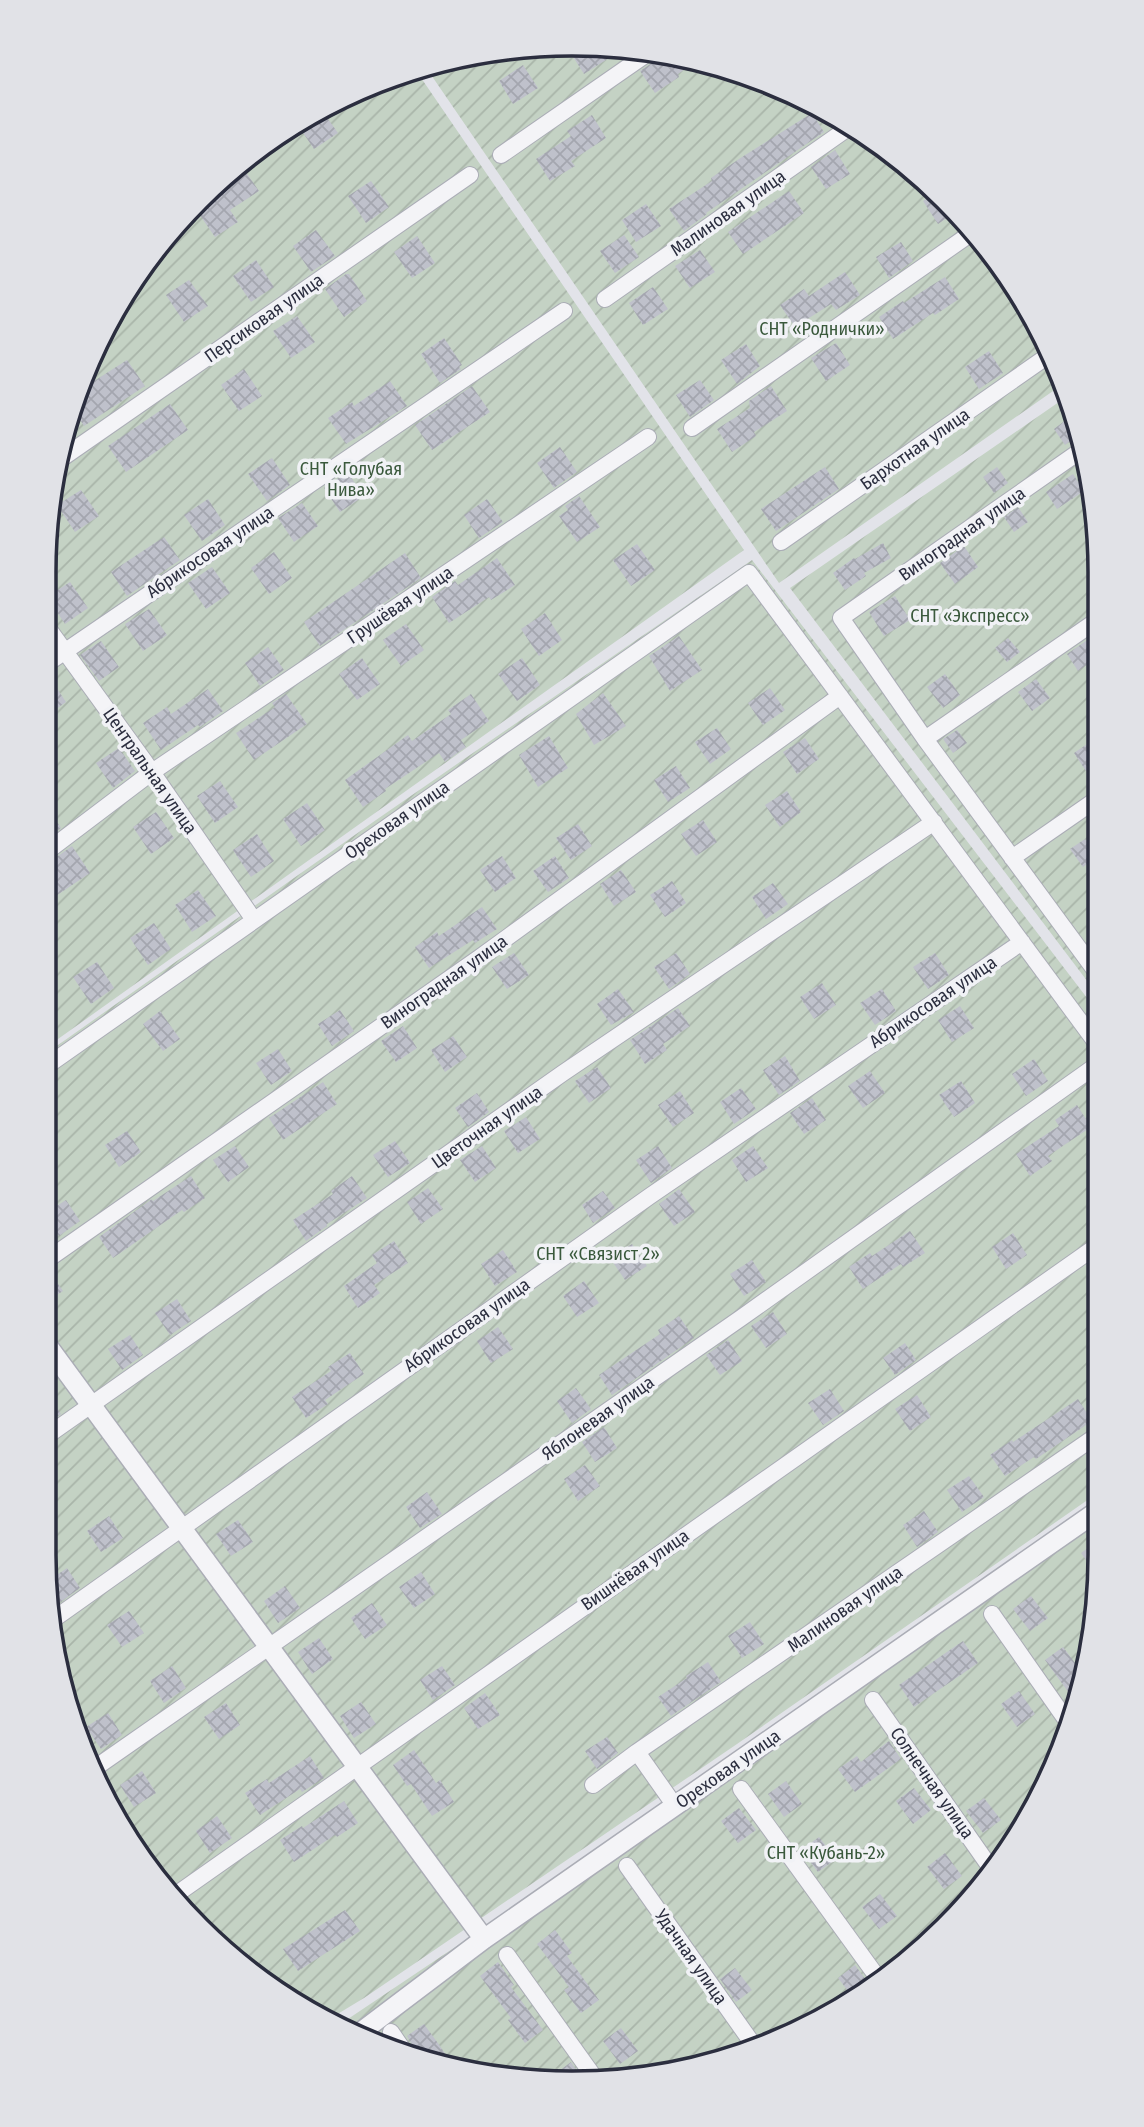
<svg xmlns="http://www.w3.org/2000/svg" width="1144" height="2127" viewBox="0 0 1144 2127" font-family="'Fira Sans Condensed',sans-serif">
	<defs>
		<pattern id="garden-furrows" width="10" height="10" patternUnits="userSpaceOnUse" patternTransform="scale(1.75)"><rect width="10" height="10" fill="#c4d2c4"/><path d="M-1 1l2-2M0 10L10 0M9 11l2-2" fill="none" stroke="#a9b5a9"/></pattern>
		<pattern id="building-cross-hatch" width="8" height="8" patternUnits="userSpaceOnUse" patternTransform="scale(1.75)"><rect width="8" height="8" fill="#bfc1cb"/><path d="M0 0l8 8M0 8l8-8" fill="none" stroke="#a4a6af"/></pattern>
	</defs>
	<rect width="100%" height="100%" fill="#e2e3e9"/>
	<path fill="url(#garden-furrows)" d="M537,45L641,48L741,72L836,114L945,198L1011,279L1063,384L779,583L425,66L435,62Z
		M415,69L744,550L44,1049L45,538L62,435L114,308L175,224L250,153L338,98Z
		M1069,395L1072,402L1096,503L1097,994L790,588Z
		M752,560L1097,1011L1099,1492L737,1744L364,1998L331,2018L279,1994L153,1877L72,1725L44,1555V1055L376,820Z
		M1099,1499V1589L1082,1692L1030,1819L921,1952L775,2043L607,2082L436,2065L342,2023L622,1835Z"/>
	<path fill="url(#building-cross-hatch)" d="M578,46L601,47L609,58L584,74L570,52Z
		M665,54L697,61L678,74L679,77L655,93L640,71Z
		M523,65L538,88L513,104L499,81Z
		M321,109L338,133L314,149L297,124Z
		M812,113L824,132L706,213L707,214L684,231L669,209L712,181L711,178L742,157Z
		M592,115L606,138L571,161L575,166L550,181L536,159L571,136L567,131Z
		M835,150L850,174L826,189L811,167Z
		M241,165L259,191L230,210L238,222L215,237L197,211L225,192L219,183Z
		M371,181L389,207L366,223L348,196Z
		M789,191L804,213L743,254L728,232Z
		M937,192L956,212L938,224L923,201Z
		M646,204L661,226L636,242L622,220Z
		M316,230L335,256L311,272L293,246Z
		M624,235L639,257L615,273L600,251Z
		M417,236L435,263L412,278L394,252Z
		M901,242L913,261L889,278L876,257Z
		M700,250L715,272L690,288L675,266Z
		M256,260L274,287L251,302L233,276Z
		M845,272L860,295L836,310L831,304L795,327L780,305L804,289L809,296Z
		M346,274H349L367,301L344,317L325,289Z
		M945,277L959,299L935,315L933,313L893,339L879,317L903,301L904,303Z
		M189,280L208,306L184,322L166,295Z
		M653,287L668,309L643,325L629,303Z
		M297,316L315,342L291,358L273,331Z
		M444,338L462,365L459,367L461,369L440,383L421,354Z
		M836,343L850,365L826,381L811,358Z
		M746,344L760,366L737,384L721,360Z
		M989,351L1003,373L979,389L965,367Z
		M127,360L145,386L84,426L73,409L80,390Z
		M244,369L262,396L239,411L221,385Z
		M700,380L714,400L690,417L676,395Z
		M390,381L407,406L346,444L328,418L352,402L354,406Z
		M472,386L490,412L432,450L415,425Z
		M771,386L787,411L754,432L756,436L732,452L717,429L750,408L749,401Z
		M170,404L188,430L126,472L108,446Z
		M1071,416L1077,425L1080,434L1065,445L1054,429Z
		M560,447L577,472L554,488L537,463Z
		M272,458L290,485L267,501L248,474Z
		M825,467L839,489L776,531L761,509Z
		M997,467L1008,483L994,493L983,477Z
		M347,472L364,496L340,512L324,488Z
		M1073,474L1084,491L1057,509L1046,492Z
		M81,490L99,516L75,532L57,505Z
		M579,496L600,527L577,542L559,516L568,510L565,506Z
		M208,499L225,525L202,541L184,515Z
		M487,499L503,522L479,538L464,515Z
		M302,503L318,526L294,542L278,518Z
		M1018,507L1028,522L1014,532L1004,517Z
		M164,537L180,560L127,596L111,572Z
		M883,543L891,558L864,573L866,576L845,590L833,573L854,558L855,559Z
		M637,544L655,570L631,586L613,560Z
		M964,546L978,567L955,584L940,563Z
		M274,552L292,578L269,594L251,568Z
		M405,553L421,578L320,646L304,622Z
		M497,558L515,585L491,600L489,597L449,623L432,597L455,581L458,585Z
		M212,567L230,593L206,609L188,583Z
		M70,582L88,608L65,624L47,597Z
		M895,596L910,620L884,636L869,612Z
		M149,609L167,635L143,651L125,624Z
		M545,613L562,640L539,656L521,629Z
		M406,624L424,650L401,666L383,640Z
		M1096,634V658L1078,671L1067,654Z
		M679,636L702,670L670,691L649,656Z
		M1008,638L1020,652L1007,662L995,648Z
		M101,641L119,667L99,681L80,655Z
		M268,647L284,670L260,686L245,663Z
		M362,658L380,684L357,700L339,674Z
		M522,658L540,685L517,701L498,674Z
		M945,674L960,695L943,708L927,687Z
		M45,675H48L66,702L45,717Z
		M1036,679L1050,698L1032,711L1018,692Z
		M770,688L785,710L763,725L748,703Z
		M208,689L223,711L200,727L198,725L161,750L143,723L167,707L171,714Z
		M603,693L626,726L594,745L576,714Z
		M286,694L307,724L254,760L236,733L275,707L272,703Z
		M471,694L489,721L461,740L466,747L445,762L439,753L385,789L386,791L363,807L345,780L408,735L412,741L451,714L448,710Z
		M717,728L731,749L710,764L695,742Z
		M957,730L967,743L953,753L943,739Z
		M549,736L568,768L538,787L519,755Z
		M805,738L819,759L797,774L783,752Z
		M1096,738L1097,764L1086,771L1074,753Z
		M119,748L135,771L113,788L96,763Z
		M676,766L690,788L668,802L654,780Z
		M220,781L238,807L215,823L197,796Z
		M787,791L801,812L780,827L765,805Z
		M45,803L61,828L45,840Z
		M307,803L325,830L301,846L283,819Z
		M156,812L174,838L151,854L133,827Z
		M703,820L717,842L696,856L681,834Z
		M578,824L592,846L571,860L556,838Z
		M257,834L274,861L251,877L233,850Z
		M1085,839L1097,857L1083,867L1070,849Z
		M72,846L90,873L44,904L45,863L51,861Z
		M502,856L516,878L495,892L480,870Z
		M555,856L569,878L548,892L533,871Z
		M621,870L636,892L614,906L600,884Z
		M672,881L686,903L665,917L650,895Z
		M773,883L788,904L766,919L752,897Z
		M198,890L216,916L192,932L175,905Z
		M482,907L497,929L475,943L473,940L429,968L415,947L437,932L439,936Z
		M154,923L171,949L148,965L130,938Z
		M514,953L529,975L507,989L492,967Z
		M676,953L690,974L669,989L654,967Z
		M935,953L949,975L928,989L913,967Z
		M97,962L114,988L91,1004L73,977Z
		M822,983L836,1005L814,1019L800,997Z
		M618,989L634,1012L611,1025L597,1004Z
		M882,989L896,1011L875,1025L860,1003Z
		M960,1006L974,1028L952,1042L938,1020Z
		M678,1008L690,1026L663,1044L667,1050L645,1064L630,1040Z
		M340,1010L354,1031L332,1046L318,1024Z
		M160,1011L180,1039L163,1051L143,1024Z
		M403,1026L417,1048L396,1062L381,1041Z
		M453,1036L467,1057L445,1072L431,1050Z
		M278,1049L292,1071L271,1085L256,1063Z
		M785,1056L800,1081L779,1095L763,1070Z
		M1034,1059L1048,1081L1026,1096L1012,1074Z
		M597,1067L611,1088L589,1103L575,1081Z
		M870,1071L885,1093L863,1108L848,1086Z
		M961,1081L975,1103L954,1117L939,1095Z
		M323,1082L337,1104L283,1140L269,1118Z
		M741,1088L756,1109L734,1124L720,1102Z
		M680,1091L694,1113L673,1127L658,1105Z
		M477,1093L489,1112L468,1127L455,1108Z
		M812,1098L826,1120L804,1134L790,1113Z
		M1077,1105L1091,1127L1048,1156L1052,1161L1030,1176L1016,1154L1059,1126L1055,1120Z
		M526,1117L540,1139L518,1153L504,1131Z
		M127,1131L141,1152L119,1167L105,1145Z
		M395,1141L410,1163L388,1177L373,1155Z
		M235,1146L249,1167L228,1182L213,1160Z
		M482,1146L496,1168L475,1182L460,1160Z
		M658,1146L672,1168L651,1183L636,1160Z
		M753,1146L768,1168L746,1182L732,1160Z
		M191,1176L205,1198L184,1212L182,1210L113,1258L99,1237L152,1199L153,1201Z
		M352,1176L367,1198L327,1224V1226L306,1241L293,1220L333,1194L331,1191Z
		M428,1188L443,1209L421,1224L407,1202Z
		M679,1189L695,1212L674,1226L659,1204Z
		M603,1191L615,1208L593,1223L582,1205Z
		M66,1200L80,1221L59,1236L44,1214Z
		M910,1231L925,1253L903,1267L901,1264L863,1289L849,1267L870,1253L872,1256Z
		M1013,1233L1027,1255L1006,1269L992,1247Z
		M394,1241L408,1263L374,1285L380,1293L358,1308L344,1286L377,1263L372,1255Z
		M632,1244L647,1266L625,1280L610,1258Z
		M503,1250L517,1272L495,1286L481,1264Z
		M752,1260L766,1282L744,1296L730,1274Z
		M49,1271L63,1291L44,1303V1272Z
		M584,1281L599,1303L577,1317L563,1296Z
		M177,1299L191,1321L170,1335L155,1313Z
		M773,1312L787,1334L766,1348L751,1326Z
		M679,1316L694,1338L612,1395L599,1375L660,1334L658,1330Z
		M498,1327L513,1349L491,1363L477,1341Z
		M130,1335L143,1355L122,1370L108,1349Z
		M728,1340L742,1361L720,1375L706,1355Z
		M905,1343L916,1360L895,1375L883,1358Z
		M350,1353L364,1374L325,1400L328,1404L306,1418L292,1397L331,1371L328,1367Z
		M576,1388L591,1409L572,1423L557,1401Z
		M44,1389L61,1414L44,1425Z
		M830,1389L844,1411L823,1425L808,1403Z
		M917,1395L931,1417L910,1431L895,1409Z
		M1078,1399L1092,1421L1036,1459L1034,1457L1005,1476L990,1455L1012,1440L1013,1442Z
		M604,1427L617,1448L595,1462L582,1442Z
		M585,1465L600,1486L578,1501L564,1479Z
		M969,1476L984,1497L962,1512L947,1490Z
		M427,1492L442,1514L420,1528L406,1507Z
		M924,1511L938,1532L917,1547L903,1525Z
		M109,1516L123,1538L101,1552L87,1531Z
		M238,1520L253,1542L231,1556L216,1534Z
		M1099,1540V1578L1081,1553Z
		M67,1568L80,1588L59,1603L49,1588L48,1581Z
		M421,1572L435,1594L414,1608L399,1587Z
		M285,1586L300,1608L278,1623L264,1601Z
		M1031,1596L1048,1618L1030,1631L1013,1609Z
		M372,1603L387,1625L365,1639L351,1618Z
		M129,1611L144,1633L122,1647L107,1625Z
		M750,1622L764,1644L742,1658L728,1636Z
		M319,1638L333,1659L312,1674L298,1652Z
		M963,1641L978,1663L914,1707L899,1685Z
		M1063,1647L1085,1676L1082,1692L1077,1704L1045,1660Z
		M708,1662L721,1682L671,1716L658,1697L687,1678L686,1676Z
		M172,1666L186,1688L164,1703L150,1681Z
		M442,1666L455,1685L433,1700L420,1680Z
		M1019,1691L1035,1714L1017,1727L1001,1704Z
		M485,1693L500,1715L478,1729L464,1708Z
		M361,1702L376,1724L354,1738L340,1716Z
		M226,1703L240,1725L219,1739L204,1717Z
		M108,1713L122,1735L101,1749L86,1727Z
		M607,1737L618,1753L597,1769L585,1751Z
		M889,1741L901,1759L855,1792L838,1769L857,1756L861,1762Z
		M414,1750L436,1783L440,1780L454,1802L432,1816L411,1784L407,1786L393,1765Z
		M310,1756L324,1778L302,1792L300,1789L260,1815L245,1793L267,1779L269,1783Z
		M142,1771L156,1793L134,1807L120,1785Z
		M786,1781L802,1804L784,1817L768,1794Z
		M914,1788L931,1810L913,1824L896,1801Z
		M984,1798L1001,1820L983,1833L966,1811Z
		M344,1801L358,1823L337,1837L335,1835L294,1862L280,1840L302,1826L303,1828Z
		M739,1808L756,1830L738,1843L721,1821Z
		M217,1816L232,1838L210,1853L196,1831Z
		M819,1837L836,1859L818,1872L801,1850Z
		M945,1853L962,1876L944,1889L927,1867Z
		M880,1894L897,1916L879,1929L862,1907Z
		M345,1910L360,1931L298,1971L283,1949Z
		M555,1930L572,1953L567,1956L599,2000L581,2013L564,1990L569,1987L537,1944Z
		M498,1962L514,1985L511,1987L543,2030L525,2043L508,2020L511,2018L480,1976Z
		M855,1965L869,1984L851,1995L838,1978Z
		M735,1968L752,1990L736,2002L720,1979Z
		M424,2024L440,2046L454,2067L436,2065L422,2059L414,2048L407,2036Z
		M621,2028L638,2051L620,2064L603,2041Z
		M571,2062L583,2080L551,2077Z"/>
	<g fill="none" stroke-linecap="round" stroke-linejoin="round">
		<g stroke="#abadb6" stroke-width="18">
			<path id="minor" d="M501,155L651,51
				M605,299L851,126
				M692,428L973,232
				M1083,449L841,618L925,739L1097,973
				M58,461L470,175
				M781,542L1049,355
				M45,624L145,762L254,920
				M45,665L564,311
				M925,739L1096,621
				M45,853L152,772L648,437
				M1012,858L1097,799
				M44,1068L749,573L1097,1044
				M44,1262L479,958L840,696
				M44,1438L563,1073L934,822
				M992,1614L1069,1724
				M54,1619L650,1196L1022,942
				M873,1700L990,1867
				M637,1752L675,1806
				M95,1768L741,1318L1098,1064
				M593,1785L637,1752L1099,1434
				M741,1789L878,1978
				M627,1866L755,2047
				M174,1896L1098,1245
				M507,1955L597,2081
				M391,2032L404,2051"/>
		</g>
		<g stroke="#abadb6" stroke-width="22">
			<path id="tertiary" d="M44,1341L484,1939
				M361,2032L484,1939L1099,1510"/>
		</g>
		<use href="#minor" stroke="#f4f4f7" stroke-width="16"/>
		<use href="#tertiary" stroke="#f4f4f7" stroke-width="19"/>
	</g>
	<g text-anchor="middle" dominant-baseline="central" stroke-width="7" stroke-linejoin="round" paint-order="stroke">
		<g font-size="18" fill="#2b2e3f" stroke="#f1f2f6">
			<text transform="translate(728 213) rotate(-35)">Малиновая улица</text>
			<text transform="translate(264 318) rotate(-35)">Персиковая улица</text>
			<text transform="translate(915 449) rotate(-35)">Бархотная улица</text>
			<text transform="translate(962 534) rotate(-35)">Виноградная улица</text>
			<text transform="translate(210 552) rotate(-34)">Абрикосовая улица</text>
			<text transform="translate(400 605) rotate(-34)">Грушёвая улица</text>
			<text transform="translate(150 771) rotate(55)">Центральная улица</text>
			<text transform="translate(397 820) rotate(-35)">Ореховая улица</text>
			<text transform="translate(444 982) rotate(-35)">Виноградная улица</text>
			<text transform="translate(933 1002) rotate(-34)">Абрикосовая улица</text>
			<text transform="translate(487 1127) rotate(-35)">Цветочная улица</text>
			<text transform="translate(467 1325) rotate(-35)">Абрикосовая улица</text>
			<text transform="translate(598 1418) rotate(-35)">Яблоневая улица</text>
			<text transform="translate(635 1570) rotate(-35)">Вишнёвая улица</text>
			<text transform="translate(845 1609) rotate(-35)">Малиновая улица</text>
			<text transform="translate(728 1769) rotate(-35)">Ореховая улица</text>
			<text transform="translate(932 1783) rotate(55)">Солнечная улица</text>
			<text transform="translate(691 1957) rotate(55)">Удачная улица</text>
		</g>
		<g font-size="18" fill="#3a593c" stroke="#f1f2f6">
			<text x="822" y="329">СНТ «Роднички»</text>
			<text x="351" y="469">СНТ «Голубая<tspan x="351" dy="21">Нива»</tspan></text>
			<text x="970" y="616">СНТ «Экспресс»</text>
			<text x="598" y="1254">СНТ «Связист 2»</text>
			<text x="826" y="1853">СНТ «Кубань-2»</text>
		</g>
	</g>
	<path d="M0 0H1144V2127H0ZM572 56H572A516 516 0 0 1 1088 572V1555A516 516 0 0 1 572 2071H572A516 516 0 0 1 56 1555V572A516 516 0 0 1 572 56Z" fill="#e1e2e7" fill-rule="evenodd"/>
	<path fill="none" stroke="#2b2e3f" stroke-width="3.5" d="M572 56H572A516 516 0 0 1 1088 572V1555A516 516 0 0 1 572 2071H572A516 516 0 0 1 56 1555V572A516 516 0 0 1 572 56Z"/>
</svg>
